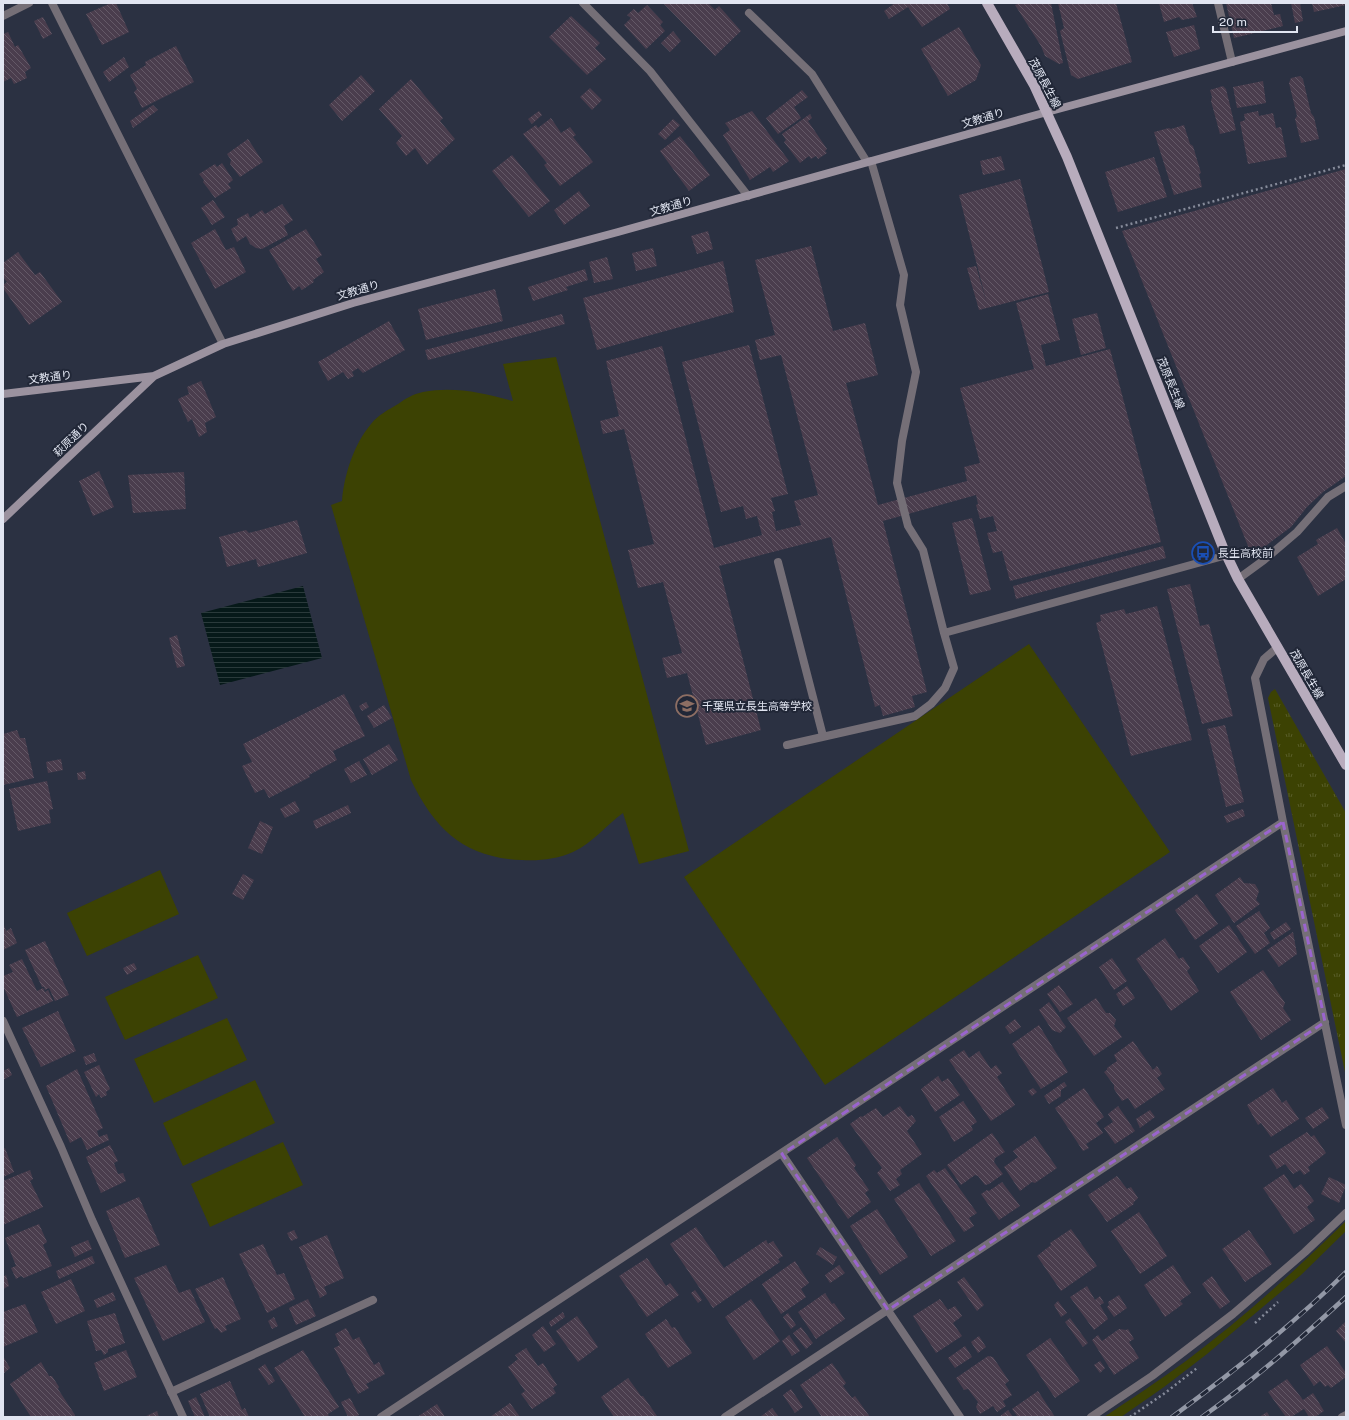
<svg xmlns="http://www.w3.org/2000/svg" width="1349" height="1420" viewBox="0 0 1349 1420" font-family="'Public Sans','Noto Sans JP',sans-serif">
	<defs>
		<pattern id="park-tufts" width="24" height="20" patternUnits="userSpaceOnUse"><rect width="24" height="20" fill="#3c4203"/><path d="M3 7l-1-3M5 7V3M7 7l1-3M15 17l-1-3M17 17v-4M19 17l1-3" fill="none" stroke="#585d28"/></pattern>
		<pattern id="water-rules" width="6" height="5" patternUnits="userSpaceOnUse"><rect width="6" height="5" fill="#061919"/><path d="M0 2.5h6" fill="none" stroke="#2a3a3b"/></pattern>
		<pattern id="building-back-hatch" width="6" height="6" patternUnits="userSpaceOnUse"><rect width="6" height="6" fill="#4a3d4d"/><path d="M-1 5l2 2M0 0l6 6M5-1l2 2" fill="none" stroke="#645967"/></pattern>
	</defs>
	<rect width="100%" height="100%" fill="#2b3142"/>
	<path fill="#3c4203" d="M556,357L689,851L639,864L623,813C606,825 593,843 573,852C558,859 539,861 522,860C465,858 435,830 411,780L331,505L342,501C344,475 354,444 371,424C378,415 388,410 398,404C405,399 413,394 423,392C454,386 484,393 513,401L503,364Z
		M1029,644L1170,852L825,1085L684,877Z
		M160,870L179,914L87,956L67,913Z
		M198,955L218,998L125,1040L105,997Z
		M227,1018L247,1060L154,1103L134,1059Z
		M255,1080L275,1123L183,1166L163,1123Z
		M283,1142L303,1185L210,1227L191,1184Z
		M1346,1221V1231L1301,1275L1207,1354L1164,1387L1121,1417H1104C1131,1399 1160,1380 1186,1361C1242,1319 1296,1270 1346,1221Z"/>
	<path fill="url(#park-tufts)" d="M1275,689L1346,813V1077L1268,698L1271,692Z"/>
	<path fill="url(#water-rules)" d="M303,586L322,658L220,685L201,613Z"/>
	<path fill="url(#building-back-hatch)" d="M111,3H116L129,32L102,45L86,14Z
		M665,3H708L715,10L719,6L741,31L715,56L664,4Z
		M895,3H947L950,9L922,27L908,7L889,19L884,11Z
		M1020,3H1051L1063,63L1059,64L1045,56L1041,46L1015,5Z
		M1058,3H1116L1132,62L1078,79L1071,75L1060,31L1064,28Z
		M1159,3H1192L1197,17L1182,20L1179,17L1164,22Z
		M1226,3H1271L1274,15L1280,14L1283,26L1234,38Z
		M1291,3H1300L1303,21L1295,23Z
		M1312,3H1346V5L1314,12Z
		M647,5L663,22L660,25L665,31L646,49L624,25L631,18L627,15L634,9L638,13Z
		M571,16L600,43L595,48L606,59L587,75L549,37Z
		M43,17L52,34L43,39L34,21Z
		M1194,25L1200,49L1174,57L1166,32Z
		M959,27L981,65L976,80L948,96L921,49Z
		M673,31L681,41L670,52L661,43Z
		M8,32L15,47L18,45L31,68L25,72L27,78L14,84L11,78L3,82V34Z
		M176,46L194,82L142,108L134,92L137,89L130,75L146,65L145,62Z
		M124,57L129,67L109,82L103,72Z
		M361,75L375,91L342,121L329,105Z
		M1300,76L1303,79L1311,113L1314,117L1319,139L1301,143L1295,119L1297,116L1289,83L1291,78Z
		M411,79L443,118L440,121L455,139L427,165L415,148L406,156L396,143L402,136L379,109Z
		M1263,81L1266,103L1237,108L1233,87Z
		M1223,86L1226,89L1236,130L1220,134L1211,101L1212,97L1210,90Z
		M590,88L602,100L592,110L580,97Z
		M802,90L808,97L794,107L801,118L778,134L766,118Z
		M153,105L158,110L133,128L130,121Z
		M539,111L542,115L532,124L528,119Z
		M752,111L789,161L773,172L770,167L750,180L723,135L730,130L725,123Z
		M1258,111L1259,116L1273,113L1276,128L1281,127L1287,157L1248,164L1240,122L1245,120L1244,114Z
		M810,114L812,118L808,121L827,149L825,151L827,153L818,159L816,156L811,159L809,156L800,163L784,142L786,140L782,134Z
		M551,118L561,133L570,127L576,135L573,137L593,162L560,186L544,165L547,163L523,134L536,125L538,128Z
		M673,119L680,125L665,140L658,134Z
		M1184,125L1190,144L1193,146L1201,173L1199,174L1202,187L1174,195L1154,132L1169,128L1171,129Z
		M680,136L710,175L689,191L660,151Z
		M248,139L263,162L240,177L230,164L231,160L227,154Z
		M512,155L550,201L529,217L492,171Z
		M1001,156L1005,170L983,175L980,161Z
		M1154,157L1167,197L1118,212L1105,172Z
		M222,163L233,180L228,184L231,188L215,198L203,182L204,180L199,174L215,164L217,167Z
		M1346,169V476L1323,492L1307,507L1291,527L1252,556L1122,231Z
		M1020,179L1049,292L979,310L967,268L976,266L987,304L959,195Z
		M579,191L590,206L564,225L554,210Z
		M213,200L225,217L212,225L201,208Z
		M282,204L293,220L284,226L288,235L262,249L256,248L250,244L246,236L237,242L231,229L238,225L237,219L248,213L250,218L262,210L265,214Z
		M215,229L226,250L234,247L246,272L215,289L191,243Z
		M306,229L322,255L316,259L324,272L313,280L314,282L302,290L299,286L293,291L269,250Z
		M708,231L713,249L697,254L691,236Z
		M811,246L833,331L865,323L878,375L846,383L878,505L967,481L964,467L980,463L960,388L1034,369L1016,303L1048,294L1060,340L1041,345L1046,366L1110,349L1161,542L1010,581L1002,551L993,553L987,533L997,531L993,516L980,519L976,505L978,504L976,495L883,521L927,692L912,696L915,707L883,716L880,705L875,707L831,537L719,566L761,730L706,745L687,673L667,678L662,658L682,653L663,582L638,588L628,550L654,544L624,429L603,434L600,421L619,416L606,361L662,346L714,548L762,535L757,516L746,519L743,506L721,512L682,362L749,345L788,494L771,498L775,511L772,512L776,531L801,525L794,501L818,495L781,355L760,360L755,340L775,335L755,260Z
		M653,248L657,266L636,271L632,253Z
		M18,252L35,275L40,272L62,302L29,325L3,288V285L7,282L3,277V263Z
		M607,257L613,279L594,283L589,262Z
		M723,261L734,312L597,350L583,298Z
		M585,269L588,280L566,287L568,290L533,301L528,287Z
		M495,289L503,321L426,340L418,309Z
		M1097,313L1106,348L1081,355L1072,319Z
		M562,314L565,324L428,360L425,350Z
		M389,321L405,350L363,373L358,368L352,372L354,376L348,379L343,372L328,381L318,362Z
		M201,381L216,417L205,423L207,432L199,437L192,419L188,422L178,399L189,394L187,387Z
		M99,471L114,507L93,516L79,481Z
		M184,472L186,509L133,513L128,475Z
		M972,518L991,590L970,595L952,523Z
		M297,520L307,553L258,567L256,559L227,567L219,537L246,530L249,533Z
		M1337,528L1346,544V579L1318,596L1297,557L1318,544L1316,540Z
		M1163,546L1166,558L1016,599L1013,586Z
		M1190,584L1200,626L1209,624L1233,716L1202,724L1167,589Z
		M1157,606L1192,740L1131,756L1096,623L1101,621L1100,615L1124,609L1126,614Z
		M177,635L185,666L177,668L169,638Z
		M344,694L365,736L333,751L337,760L309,775L310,777L269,798L264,789L255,793L242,766L252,762L243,744Z
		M366,702L369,707L362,711L359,706Z
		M384,705L392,718L374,728L367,716Z
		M1225,725L1244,802L1226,807L1207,729Z
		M17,730L20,738H25L34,778L3,785V734Z
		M389,744L398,760L372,775L363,759Z
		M61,759L63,770L48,773L46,762Z
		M359,761L367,775L351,783L344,769Z
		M85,771L86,779L78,780L77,773Z
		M47,781L53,809L49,810L51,823L18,831L9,789Z
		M295,801L300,811L285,818L280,809Z
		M348,805L351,813L316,829L313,821Z
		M1243,809L1245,816L1227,823L1224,816Z
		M260,821L273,827L262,854L248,848Z
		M243,874L254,880L243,900L232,894Z
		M1240,877L1244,883L1255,884L1259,891L1256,900L1260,904L1234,923L1215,895Z
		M1197,894L1218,924L1195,940L1175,910Z
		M1259,911L1270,928L1264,933L1270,943L1255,954L1236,926Z
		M1286,922L1291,929L1274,940L1270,933Z
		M3,923L6,931L11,928L17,943L3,950Z
		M1229,925L1247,952L1218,973L1199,946Z
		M1293,932L1297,954L1279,967L1267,950Z
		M1165,938L1179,959L1183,957L1190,968L1187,971L1199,991L1171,1011L1136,959Z
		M45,941L69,995L55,1001L49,988L45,990L44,987H42L25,950Z
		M1112,958L1127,981L1114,990L1099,967Z
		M22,959L37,991L43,988L45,992L48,990L53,1001L17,1017L3,986V976L13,972L9,965Z
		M134,963L137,969L127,975L123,968Z
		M1263,970L1285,1003L1283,1008L1291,1020L1261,1040L1230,992Z
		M1059,985L1073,1004L1060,1012L1047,994Z
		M1127,986L1135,998L1123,1006L1116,994Z
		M1096,998L1106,1013H1110L1116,1020L1114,1026L1122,1037L1094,1056L1067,1018Z
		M1049,1002L1066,1027L1060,1033L1052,1030L1039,1010Z
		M58,1011L76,1051L41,1067L22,1028Z
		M1015,1019L1021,1027L1010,1034L1005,1027Z
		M1039,1025L1068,1072L1041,1089L1012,1044Z
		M1133,1041L1153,1070L1157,1066L1162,1074L1157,1078L1165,1089L1135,1109L1128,1098L1122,1101L1114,1089V1085L1104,1072L1107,1070V1068L1117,1061L1114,1055Z
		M964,1050L969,1058L979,1051L991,1069L996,1065L1002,1073L997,1077L1015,1105L991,1121L949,1060Z
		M94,1053L97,1061L86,1065L83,1057Z
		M99,1065L110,1089L106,1092L107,1095L101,1098L99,1094L96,1097L84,1072Z
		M9,1068L12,1075L3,1080V1071Z
		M77,1069L103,1128L97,1131L99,1137L107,1134L109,1140L87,1150L81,1137L70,1143L46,1086Z
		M938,1076L942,1082L948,1078L960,1095L935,1112L921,1089Z
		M1064,1082L1067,1086L1061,1090V1096L1049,1104L1044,1096Z
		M1033,1088L1037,1092L1032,1096L1028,1091Z
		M1084,1088L1104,1117L1096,1123L1103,1133L1086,1144L1089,1148L1083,1151L1055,1108Z
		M1273,1088L1282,1103L1286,1100L1299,1119L1271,1137L1261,1123L1258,1125L1247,1105Z
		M963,1101L977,1122L971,1126L973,1130L954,1142L939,1117Z
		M900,1106L908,1117L912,1115L916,1121L907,1131L922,1154L900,1170L902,1174L896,1179L900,1185L890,1191L877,1173L882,1168L850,1124L861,1116L862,1117L876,1108L883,1117Z
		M1118,1106L1135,1131L1115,1144L1104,1128L1113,1122L1108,1114Z
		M1322,1107L1329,1118L1313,1129L1305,1118Z
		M1150,1110L1155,1117L1140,1128L1136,1119Z
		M1307,1132L1311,1137L1314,1135L1326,1153L1308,1167L1310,1171L1304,1175L1300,1170L1293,1174L1285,1164L1277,1169L1269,1156Z
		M992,1133L1005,1152L995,1158L994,1162L1003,1174L989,1184L985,1185L978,1176L975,1175L961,1185L947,1165Z
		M1035,1136L1057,1168L1035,1183L1032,1182L1020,1191L1004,1167L1018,1157L1013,1151Z
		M837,1137L856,1165L854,1168L869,1190L865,1193L871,1202L848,1219L807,1158Z
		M110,1145L118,1161L114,1163L118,1174L123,1173L126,1181L101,1193L86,1157Z
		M5,1148L14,1172L3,1177V1149Z
		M945,1168L977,1213L969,1218L974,1226L964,1232L926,1176L934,1170L937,1173Z
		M30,1170L33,1179L30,1181L43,1207L3,1225V1181Z
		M1284,1174L1294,1189L1301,1184L1314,1201L1307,1207L1315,1220L1294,1234L1263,1188Z
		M1117,1176L1127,1189L1131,1187L1138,1198L1133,1203L1134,1204L1107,1222L1088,1195Z
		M1329,1177L1346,1185L1339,1203L1321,1194Z
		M1002,1182L1020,1206L999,1220L981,1194L987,1190L989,1191Z
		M919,1183L956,1241L931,1256L894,1199Z
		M139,1197L160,1245L125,1258L106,1211Z
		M877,1209L908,1257L880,1275L850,1226Z
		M1139,1212L1167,1256L1140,1274L1111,1231Z
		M39,1224L47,1242L43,1245L52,1266L24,1278L21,1276L16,1279L11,1268L16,1266L5,1238Z
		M696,1227L724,1268L766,1240L768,1244L773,1241L783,1256L778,1259L780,1262L713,1308L670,1244Z
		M1071,1229L1097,1266L1061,1291L1037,1256L1051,1245L1050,1243Z
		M294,1230L298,1238L291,1241L287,1233Z
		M1249,1230L1272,1264L1245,1282L1222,1249Z
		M327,1235L344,1278L324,1287L327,1294L320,1298L299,1247Z
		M88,1240L92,1249L75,1257L71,1247Z
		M263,1244L277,1275L284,1273L295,1299L267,1313L239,1254Z
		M820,1247L837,1257L833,1265L816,1254Z
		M92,1256L95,1263L59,1279L56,1271Z
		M647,1258L666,1286L670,1283L679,1295L647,1317L619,1276Z
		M795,1261L809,1283L801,1289L806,1297L781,1314L762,1284Z
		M166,1265L179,1293L190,1289L205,1322L163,1341L134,1278Z
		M839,1265L845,1273L830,1283L825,1275Z
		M1173,1265L1191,1293L1180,1301L1183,1304L1165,1317L1144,1285Z
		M6,1275L9,1286L3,1289V1277Z
		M1212,1276L1230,1302L1220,1309L1202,1284Z
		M223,1277L241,1319L225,1326L227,1330L221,1333L217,1328L215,1329L195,1289Z
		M964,1277L984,1305L977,1311L957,1282Z
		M71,1279L85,1311L56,1324L41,1292Z
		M1087,1286L1095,1300L1100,1296L1104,1303L1100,1305L1108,1319L1094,1330L1070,1297Z
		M695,1290L702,1300L698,1303L691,1293Z
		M113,1292L116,1300L97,1308L94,1300Z
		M825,1293L832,1304L834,1303L845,1319L816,1339L798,1312Z
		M1119,1295L1127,1308L1114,1317L1107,1307L1109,1305L1108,1302Z
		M308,1299L316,1316L296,1325L289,1308Z
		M751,1299L780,1341L754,1360L725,1317Z
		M940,1299L948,1310L955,1306L962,1316L953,1323L962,1336L936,1353L913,1316Z
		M1058,1301L1067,1313L1061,1317L1054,1305Z
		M25,1304L38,1332L3,1347V1312Z
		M563,1312L565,1317L551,1327L549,1322Z
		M115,1313L125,1343L108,1349V1352L104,1355L101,1350L96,1351L87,1321Z
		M788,1313L796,1325L791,1329L783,1317Z
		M577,1316L598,1347L578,1362L556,1331Z
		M274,1317L278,1326L272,1329L268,1321Z
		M1070,1318L1088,1343L1083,1347L1065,1322Z
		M666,1319L672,1328L675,1327L692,1353L668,1368L645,1334Z
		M1346,1321V1343L1336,1331Z
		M543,1326L556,1344L544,1352L532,1335Z
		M801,1327L813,1343L806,1349L793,1333Z
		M346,1328L353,1340L359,1337L374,1365L379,1362L385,1374L366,1384L369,1388L358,1394L334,1348L340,1345L335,1334Z
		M1119,1329L1126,1330L1128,1329L1134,1339L1129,1342L1139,1358L1114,1375L1092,1340L1098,1335L1102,1341Z
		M789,1335L800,1351L792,1356L782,1341Z
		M979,1336L986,1347L978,1353L971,1342Z
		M1050,1338L1080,1381L1055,1398L1026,1355Z
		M965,1346L972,1357L955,1368L948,1358Z
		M1327,1346L1346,1373V1377L1331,1388L1328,1385L1325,1387L1320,1381L1314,1386L1300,1365Z
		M526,1348L538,1366L543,1363L557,1385L553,1388L556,1393L532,1409L521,1394L525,1391L508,1367L518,1359L515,1355Z
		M126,1350L137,1377L104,1391L94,1363Z
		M303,1350L339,1407L328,1414L329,1417H305L274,1368Z
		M3,1356L10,1368L3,1374Z
		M988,1356L993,1357L1009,1381L1005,1384L1012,1395L1003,1401L1006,1406L997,1412L993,1406L980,1414L976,1407L978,1402L968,1389L964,1390L956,1378Z
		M1100,1361L1105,1368L1100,1373L1094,1365Z
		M41,1362L49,1376H52L59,1387L58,1389L75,1415V1417H31L10,1384Z
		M832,1363L846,1383L843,1386L852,1398L855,1396L870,1417H822L800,1385Z
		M265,1364L275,1381L269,1385L258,1369Z
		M628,1378L641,1396H643L657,1416L655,1417H614L601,1397Z
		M1287,1379L1303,1400L1313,1393L1324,1411L1315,1417H1309L1304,1409L1291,1417H1286L1268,1392Z
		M230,1381L242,1410L245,1408L249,1417H210L200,1394Z
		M791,1389L803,1407L795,1413L783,1395Z
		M1038,1391L1055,1417H1018L1012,1409Z
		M196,1397L205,1417H195L188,1401Z
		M350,1398L359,1415L355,1417H348L341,1402Z
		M510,1403L520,1417H490Z
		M437,1404L445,1417H417Z
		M772,1408L779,1417H760Z
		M1008,1410L1013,1417H999Z
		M157,1411L159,1417H144Z
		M1267,1412L1270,1417H1259Z"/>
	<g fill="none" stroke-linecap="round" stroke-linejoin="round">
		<path stroke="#868b9a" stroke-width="2.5" stroke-dasharray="2 3" stroke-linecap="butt" d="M1116,228L1346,165
			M1255,1323L1278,1302
			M1130,1417L1165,1393L1197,1368"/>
		<path stroke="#756f77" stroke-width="8" d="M52,3L223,344
			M1218,3L1232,62
			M3,16L29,3
			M871,161L904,275L900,305L916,372L902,441L897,483L908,526L923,550L944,633L1227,555
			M778,562L823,736
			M787,745L915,716L931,704L945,688L954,668L944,633
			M171,1392L373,1300"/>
		<path stroke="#756f77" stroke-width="8" d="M583,3L650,71L748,196
			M749,13L812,74L867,162
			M1238,579L1264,560L1297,532L1328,497L1346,486
			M1278,647L1264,659L1255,678L1283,822L1346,1125
			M3,1021L61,1147L92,1220L183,1417
			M782,1154L960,1417
			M381,1417L1283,822
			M725,1417L1325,1022
			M1091,1417L1152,1376L1233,1314L1305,1252L1346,1213
			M1342,1417L1346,1415"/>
		<path stroke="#9b929f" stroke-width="8" d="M3,394L154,376L223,344L353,303L618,232L1047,112L1346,31
			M3,519L154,376"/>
		<path stroke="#b8acbd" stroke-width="10" d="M987,3L1034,85L1067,157L1224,550L1238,579L1346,765"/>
		<g stroke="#9398a6" stroke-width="4.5">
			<path id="rail" d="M1172,1417C1233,1372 1293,1325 1346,1272
				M1202,1417C1253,1381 1300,1339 1346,1297"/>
		</g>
		<use href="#rail" stroke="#212737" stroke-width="3" stroke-dasharray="9" stroke-linecap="butt"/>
	</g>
	<path fill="none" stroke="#9a64ce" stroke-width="3" stroke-dasharray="8 5" stroke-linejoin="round" d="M1283,822L1325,1022L888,1310L782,1154Z"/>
	<defs>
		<g id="bus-ring" transform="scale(1.15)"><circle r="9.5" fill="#212737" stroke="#1a4fb4" stroke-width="1.5"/><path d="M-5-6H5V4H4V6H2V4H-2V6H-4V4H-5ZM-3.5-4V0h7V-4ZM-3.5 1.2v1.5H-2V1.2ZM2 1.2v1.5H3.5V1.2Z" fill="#1a4fb4"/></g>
		<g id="school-ring" transform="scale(1.15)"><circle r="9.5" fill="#212737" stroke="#8d6e63" stroke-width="1.5"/><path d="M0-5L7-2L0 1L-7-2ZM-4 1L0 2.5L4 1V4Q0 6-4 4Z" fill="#8d6e63"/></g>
	</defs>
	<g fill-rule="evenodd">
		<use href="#bus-ring" x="1203" y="553"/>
		<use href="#school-ring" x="687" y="706"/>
	</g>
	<g text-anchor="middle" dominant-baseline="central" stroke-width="4" stroke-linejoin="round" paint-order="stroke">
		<g font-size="11" fill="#e1e5f1" stroke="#212737">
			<text transform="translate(1045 83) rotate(62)">茂原長生線</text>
			<text transform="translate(983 118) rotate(-16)">文教通り</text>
			<text transform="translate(671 206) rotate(-16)">文教通り</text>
			<text transform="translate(358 290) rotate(-16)">文教通り</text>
			<text transform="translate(50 377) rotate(-7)">文教通り</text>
			<text transform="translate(1171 383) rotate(68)">茂原長生線</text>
			<text transform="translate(71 439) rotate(-44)">萩原通り</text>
			<text transform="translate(1307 674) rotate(60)">茂原長生線</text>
		</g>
		<g font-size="11" fill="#e1e5f1" stroke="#212737" text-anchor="start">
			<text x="1218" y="553">長生高校前</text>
			<text x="702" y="706">千葉県立長生高等学校</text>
		</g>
	</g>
	<rect width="1349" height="1420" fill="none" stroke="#e1e5f1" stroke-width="8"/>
	<path d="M1213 26v6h84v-6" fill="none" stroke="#e1e5f1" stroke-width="2"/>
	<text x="1219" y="26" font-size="12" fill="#e1e5f1" stroke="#212737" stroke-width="3" paint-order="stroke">20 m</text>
</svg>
